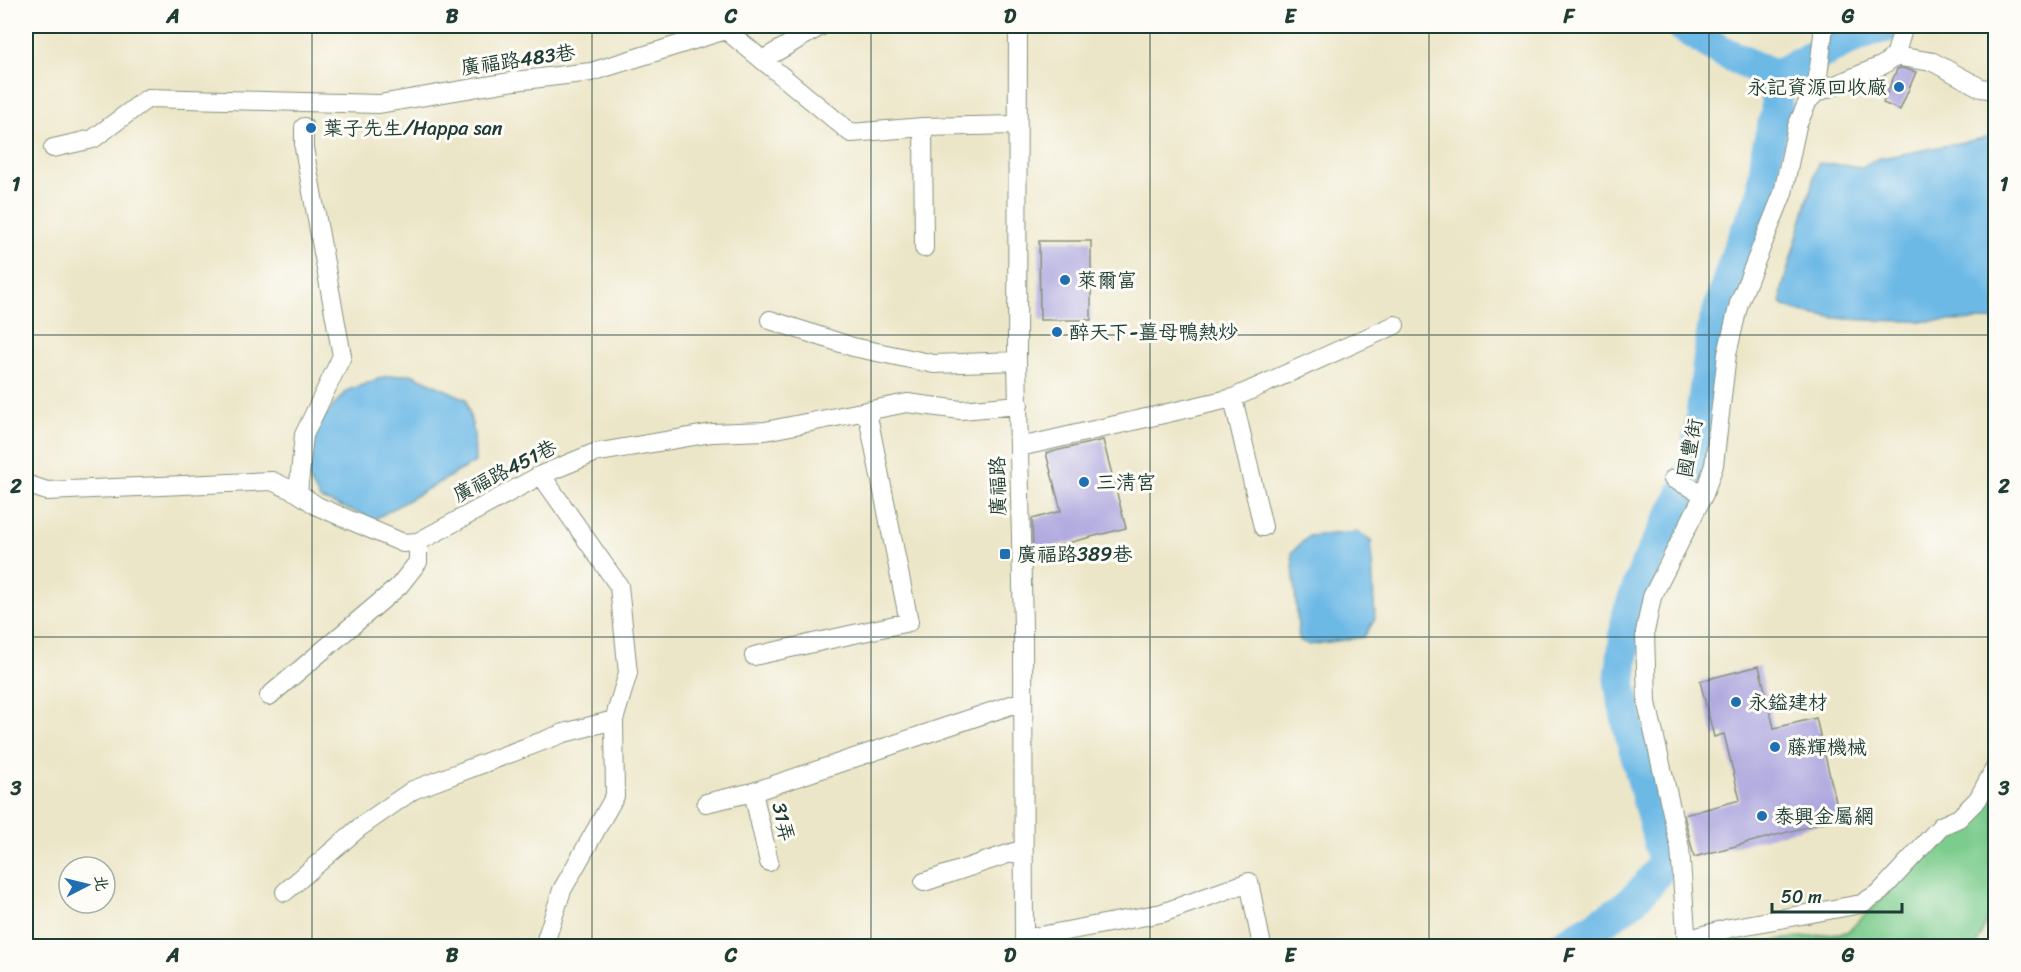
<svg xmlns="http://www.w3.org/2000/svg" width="2021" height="972" viewBox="0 0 2021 972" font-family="Sriracha,'LXGW WenKai TC',sans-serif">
	<rect width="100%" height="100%" fill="#fdfcf7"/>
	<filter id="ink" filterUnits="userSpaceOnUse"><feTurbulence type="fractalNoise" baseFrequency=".0167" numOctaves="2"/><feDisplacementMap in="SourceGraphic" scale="12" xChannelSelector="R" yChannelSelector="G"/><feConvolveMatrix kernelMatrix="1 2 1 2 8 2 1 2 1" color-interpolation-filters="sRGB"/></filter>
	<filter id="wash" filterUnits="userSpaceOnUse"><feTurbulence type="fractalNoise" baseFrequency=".008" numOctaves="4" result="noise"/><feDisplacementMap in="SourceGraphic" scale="24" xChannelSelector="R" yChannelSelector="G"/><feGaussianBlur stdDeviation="1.35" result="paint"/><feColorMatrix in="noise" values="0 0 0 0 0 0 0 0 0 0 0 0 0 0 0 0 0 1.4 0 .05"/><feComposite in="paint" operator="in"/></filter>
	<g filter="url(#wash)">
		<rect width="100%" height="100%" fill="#ece6c8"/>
		<path fill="#7ccc8d" stroke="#4e8460" stroke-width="1.5" d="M1995,792V901L1976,946H1728L1847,932L1942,841L1973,819Z"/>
		<path fill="#6db9e6" stroke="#467b8d" stroke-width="1.5" d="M1995,136V320C1946,320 1819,327 1781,304L1782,290L1818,163L1862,167L1877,159Z
			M411,374L466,399L474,433L475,462L375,519L320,499L305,472L309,436L346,391L384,377Z
			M1359,532L1371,541L1375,619L1364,637L1309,645L1299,640L1292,552L1309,536Z"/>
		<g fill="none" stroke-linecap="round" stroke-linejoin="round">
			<path stroke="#6db9e6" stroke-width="32" d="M1682,26L1721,51L1774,76
				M1774,76L1868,31L1890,26
				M1561,946C1602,922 1641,904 1664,861L1627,720L1620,683L1627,617L1647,563L1682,497L1696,456L1713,328L1738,250L1762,196L1767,150L1777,110L1774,76"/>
		</g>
		<g id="blocks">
			<path fill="#aca5de" d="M1902,68L1916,72L1900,110L1883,103L1897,69Z
				M1039,241H1091V320H1040Z
				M1103,440L1126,528L1033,552L1032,519L1061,511L1046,453Z
				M1759,666L1774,728L1816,718L1840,818L1694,857L1684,815L1740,800L1724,734L1714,737L1700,681Z"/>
		</g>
	</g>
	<g filter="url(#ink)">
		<use href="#blocks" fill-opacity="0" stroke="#86927e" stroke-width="1.5"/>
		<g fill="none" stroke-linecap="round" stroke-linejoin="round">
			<g stroke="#86927e" stroke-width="20">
				<path id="minor" d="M1018,26L1017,361L1023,628L1024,946
					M1895,56L1933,62L1981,88L1996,90
					M762,60L821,26
					M1816,93L1824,26
					M923,127L924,248
					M53,148L93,139L148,98L379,104L515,81L591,72L726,30L851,133L923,127L1018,125
					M770,320L853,347L934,364L1017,361
					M1233,398L1263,527
					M1020,447L1233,398L1395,325
					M541,475L619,586L628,673L614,720L615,796L562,890L544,946
					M1673,479L1704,494
					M26,484L47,491L272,481L298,493L317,506L403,543L418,542L541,475L594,453L712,433L765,431L907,403L961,410L1019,405
					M298,493L304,435L342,356L304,148V127
					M754,656L909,622L867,411
					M269,696L399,586L418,562V542
					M753,792L769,862
					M706,803L753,792L1023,701
					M924,882L1023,849
					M285,892L360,827L413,790L564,733L614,720
					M1024,939L1162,913L1249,882L1262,946
					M1686,940L1730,928L1861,904L1880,892L1941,826L1959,818L1978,799L1996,766
					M1687,946L1680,848L1647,703L1645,632L1652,597L1704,494L1714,465L1727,354L1739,303L1783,193L1797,126L1808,101L1816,93L1883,65L1895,56L1904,26"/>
			</g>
			<use href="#minor" stroke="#fff" stroke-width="18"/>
		</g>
	</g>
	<path fill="none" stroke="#1f3d34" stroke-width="1.5" stroke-opacity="0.55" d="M312,26V946M592,26V946M871,26V946M1150,26V946M1429,26V946M1709,26V946M26,335H1996M26,637H1996"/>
	<g fill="#1f6fb2" stroke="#fdfcf7" stroke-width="2">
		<circle cx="1899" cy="87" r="6"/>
		<circle cx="311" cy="128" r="6"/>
		<circle cx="1065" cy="280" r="6"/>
		<circle cx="1057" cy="332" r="6"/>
		<circle cx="1084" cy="482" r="6"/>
		<rect x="999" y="548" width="12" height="12" rx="3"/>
		<circle cx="1736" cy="702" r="6"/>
		<circle cx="1775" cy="747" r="6"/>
		<circle cx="1762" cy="816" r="6"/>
	</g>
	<g text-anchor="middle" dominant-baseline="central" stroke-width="6" stroke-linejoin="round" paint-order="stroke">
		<g font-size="20" fill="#1f3d34" stroke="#fdfcf7">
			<text transform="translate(518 60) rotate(-8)">廣福路483巷</text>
			<text transform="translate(1690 448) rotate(-79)">國豐街</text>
			<text transform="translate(505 471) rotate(-27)">廣福路451巷</text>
			<text transform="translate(998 486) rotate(-91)">廣福路</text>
			<text transform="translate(783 822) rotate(77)">31弄</text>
		</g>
		<g font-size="20" fill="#1f3d34" stroke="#fdfcf7" text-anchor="start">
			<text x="1887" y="87" text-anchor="end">永記資源回收廠</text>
			<text x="323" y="128">葉子先生/Happa san</text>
			<text x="1077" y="280">萊爾富</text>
			<text x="1069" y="332">醉天下-薑母鴨熱炒</text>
			<text x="1096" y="482">三清宮</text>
			<text x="1017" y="554">廣福路389巷</text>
			<text x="1748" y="702">永鎰建材</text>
			<text x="1787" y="747">藤輝機械</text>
			<text x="1774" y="816">泰興金屬網</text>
		</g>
	</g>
	<rect width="2021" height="972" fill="none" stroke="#fdfcf7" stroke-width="66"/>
	<g transform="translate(87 885) rotate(83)"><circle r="28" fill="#fdfcf7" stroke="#a4b0a9" stroke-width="1.5"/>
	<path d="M0-4.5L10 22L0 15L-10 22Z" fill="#1f6fb2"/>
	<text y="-9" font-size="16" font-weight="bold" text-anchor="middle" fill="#1f3d34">北</text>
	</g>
	<path d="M1772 903v9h130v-9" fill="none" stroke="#1f3d34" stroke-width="3"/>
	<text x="1781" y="903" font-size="18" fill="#1f3d34" stroke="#fdfcf7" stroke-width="4.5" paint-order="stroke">50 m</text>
	<rect x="33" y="33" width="1955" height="906" fill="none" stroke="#1f3d34" stroke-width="2"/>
	<g font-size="20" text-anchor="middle" font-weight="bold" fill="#1f3d34">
		<text x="173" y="23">A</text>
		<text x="452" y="23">B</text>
		<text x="731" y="23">C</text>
		<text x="1010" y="23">D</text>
		<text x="1290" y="23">E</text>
		<text x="1569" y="23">F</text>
		<text x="1848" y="23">G</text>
		<text x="16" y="191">1</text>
		<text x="2004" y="191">1</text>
		<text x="16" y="493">2</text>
		<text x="2004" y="493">2</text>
		<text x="16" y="795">3</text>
		<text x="2004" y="795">3</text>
		<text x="173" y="962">A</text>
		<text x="452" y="962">B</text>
		<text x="731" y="962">C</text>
		<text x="1010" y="962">D</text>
		<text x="1290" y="962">E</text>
		<text x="1569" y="962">F</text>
		<text x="1848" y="962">G</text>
	</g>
</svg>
